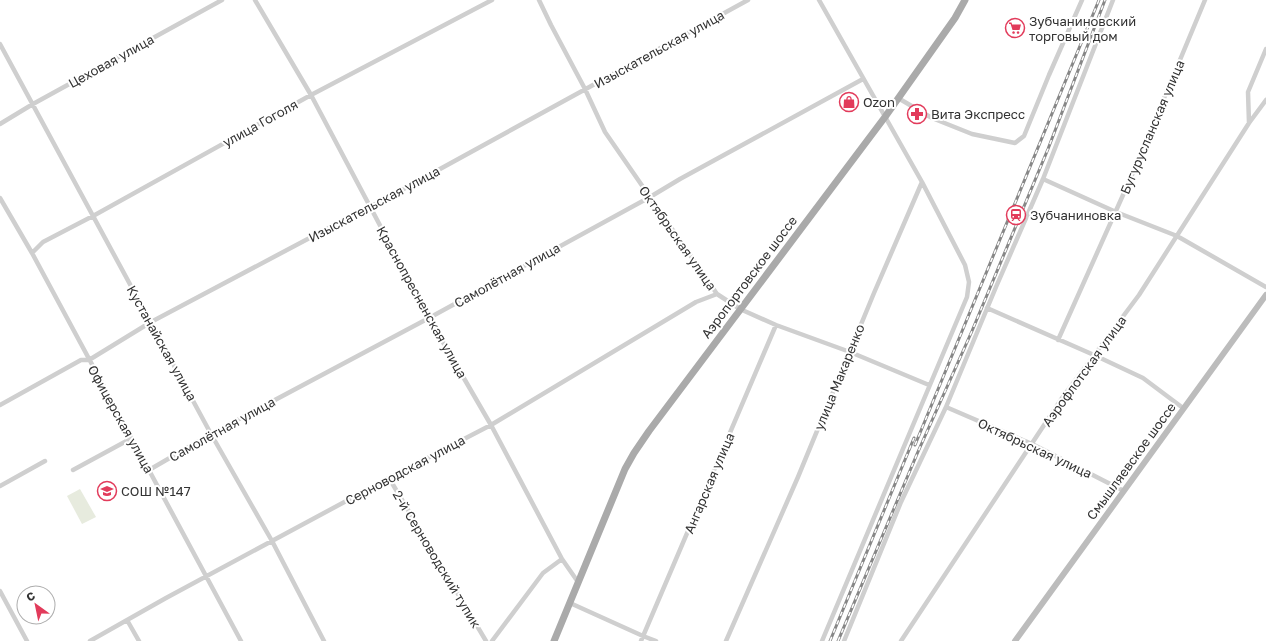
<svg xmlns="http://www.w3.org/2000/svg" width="1266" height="641" viewBox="0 0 1266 641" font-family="'Golos Text',sans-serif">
	<rect width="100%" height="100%" fill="#fff"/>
	<path fill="#e7ebde" d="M80,489L96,517L82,524L67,496Z"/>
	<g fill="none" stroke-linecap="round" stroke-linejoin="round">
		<path stroke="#cfcfcf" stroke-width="4.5" d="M255,0L311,95L429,318L491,425L562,559L578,582
			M539,0L551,25L585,89L605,132L717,294L740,309L776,325L850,352L929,385
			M0,44L211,434L272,541L324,641
			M898,98L932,118L972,134L1015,143L1024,136L1049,75L1082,0
			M1249,123L1248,92L1266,49
			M0,124L33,104L222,0
			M1043,179L1116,212L1177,236L1266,287
			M0,198L32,253L241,641
			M32,253L43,242L93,216L311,95L492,0
			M987,308L1094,355L1143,378L1183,408
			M1058,340L1132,175L1205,0
			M0,405L81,360H89L151,322L370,206L378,203L748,0
			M946,407L1032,444L1124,491
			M73,470L132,438
			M149,470L211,434L429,318L650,197L680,179L863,79
			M389,478L486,641
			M0,486L45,461
			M0,591L27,641
			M570,603L643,636L656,641
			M127,620L139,641
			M90,641L166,598L389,478L491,425L696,302L717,294
			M492,641L543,573L562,559
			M641,641L776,325
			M726,641L798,477L874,293L922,182L819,0
			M822,641L967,297L969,282L965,265L922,182
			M844,641L901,502L946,407L996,287L1043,179L1113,0
			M901,641L1062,398L1139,295L1249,123L1266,100"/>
		<path stroke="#bcbcbc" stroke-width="6" d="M1015,641L1266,295"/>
		<path stroke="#aaa" stroke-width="7" d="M554,641L625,469L634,453L649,431L885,117L955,18L965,0"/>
		<g stroke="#878787" stroke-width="3">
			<path id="rail" d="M915,445L1099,0
				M830,641L914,438
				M838,641L917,454L972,331L1048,149L1105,0"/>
		</g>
		<use href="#rail" stroke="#fff" stroke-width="1.5" stroke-dasharray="4.5" stroke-linecap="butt"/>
	</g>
	<defs>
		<g id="supermarket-ring" transform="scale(1)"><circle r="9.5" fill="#fff" stroke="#e23b5b" stroke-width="1.5"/><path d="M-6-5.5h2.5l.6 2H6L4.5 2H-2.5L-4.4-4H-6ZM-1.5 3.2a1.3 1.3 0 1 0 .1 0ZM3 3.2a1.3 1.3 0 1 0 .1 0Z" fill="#e23b5b"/></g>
		<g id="shop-ring" transform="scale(1)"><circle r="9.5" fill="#fff" stroke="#e23b5b" stroke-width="1.5"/><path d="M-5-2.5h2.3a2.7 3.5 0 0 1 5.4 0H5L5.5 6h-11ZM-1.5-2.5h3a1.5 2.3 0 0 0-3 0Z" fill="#e23b5b"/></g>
		<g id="pharmacy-ring" transform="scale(1)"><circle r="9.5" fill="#fff" stroke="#e23b5b" stroke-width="1.5"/><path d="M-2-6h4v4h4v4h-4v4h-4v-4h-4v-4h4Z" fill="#e23b5b"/></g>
		<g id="station-ring" transform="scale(1)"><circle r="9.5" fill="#fff" stroke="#e23b5b" stroke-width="1.5"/><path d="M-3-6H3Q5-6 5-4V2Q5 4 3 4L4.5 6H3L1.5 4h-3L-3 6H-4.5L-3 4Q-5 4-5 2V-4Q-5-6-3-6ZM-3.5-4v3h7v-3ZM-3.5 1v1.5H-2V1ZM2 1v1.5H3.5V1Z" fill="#e23b5b"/></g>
		<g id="school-ring" transform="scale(1)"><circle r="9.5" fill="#fff" stroke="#e23b5b" stroke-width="1.5"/><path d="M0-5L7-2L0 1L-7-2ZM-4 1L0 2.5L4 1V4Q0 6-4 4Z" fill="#e23b5b"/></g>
	</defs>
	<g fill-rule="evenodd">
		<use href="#supermarket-ring" x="1015" y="28"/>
		<use href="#shop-ring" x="849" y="102"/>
		<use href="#pharmacy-ring" x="917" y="114"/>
		<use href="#station-ring" x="1016" y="215"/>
		<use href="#school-ring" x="107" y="491"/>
	</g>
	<g text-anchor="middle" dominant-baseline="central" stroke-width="4" stroke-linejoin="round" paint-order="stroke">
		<g font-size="13" fill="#323232" stroke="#fff" text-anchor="start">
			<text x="1029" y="21">Зубчаниновский<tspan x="1029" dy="15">торговый дом</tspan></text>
			<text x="863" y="102">Ozon</text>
			<text x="931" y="114">Вита Экспресс</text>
			<text x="1030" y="215">Зубчаниновка</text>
			<text x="121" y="491">СОШ №147</text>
		</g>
		<g font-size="13" fill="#323232" stroke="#fff">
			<text transform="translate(659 49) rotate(-29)">Изыскательская улица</text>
			<text transform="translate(111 61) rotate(-29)">Цеховая улица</text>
			<text transform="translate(260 123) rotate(-29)">улица Гоголя</text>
			<text transform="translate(1152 127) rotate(-67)">Бугурусланская улица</text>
			<text transform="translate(374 204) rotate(-28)">Изыскательская улица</text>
			<text transform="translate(678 238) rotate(55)">Октябрьская улица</text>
			<text transform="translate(507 275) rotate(-29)">Самолётная улица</text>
			<text transform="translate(749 277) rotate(-53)">Аэропортовское шоссе</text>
			<text transform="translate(422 302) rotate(61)">Краснопресненская улица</text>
			<text transform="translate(162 343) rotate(61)">Кустанайская улица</text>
			<text transform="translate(1084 371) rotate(-54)">Аэрофлотская улица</text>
			<text transform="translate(839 377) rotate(-68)">улица Макаренко</text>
			<text transform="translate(121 419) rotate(61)">Офицерская улица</text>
			<text transform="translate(222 429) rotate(-29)">Самолётная улица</text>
			<text transform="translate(1035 448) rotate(25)">Октябрьская улица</text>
			<text transform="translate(1131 461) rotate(-54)">Смышляевское шоссе</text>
			<text transform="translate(405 470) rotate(-28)">Серноводская улица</text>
			<text transform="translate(709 483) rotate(-67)">Ангарская улица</text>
			<text transform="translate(437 559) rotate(59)">2-й Серноводский тупик</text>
		</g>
	</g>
	<g transform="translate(36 605) rotate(327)"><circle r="19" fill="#ffffff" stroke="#adadad"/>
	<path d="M0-3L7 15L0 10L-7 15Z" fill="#e23b5b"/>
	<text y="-6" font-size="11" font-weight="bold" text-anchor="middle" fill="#323232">С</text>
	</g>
</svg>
